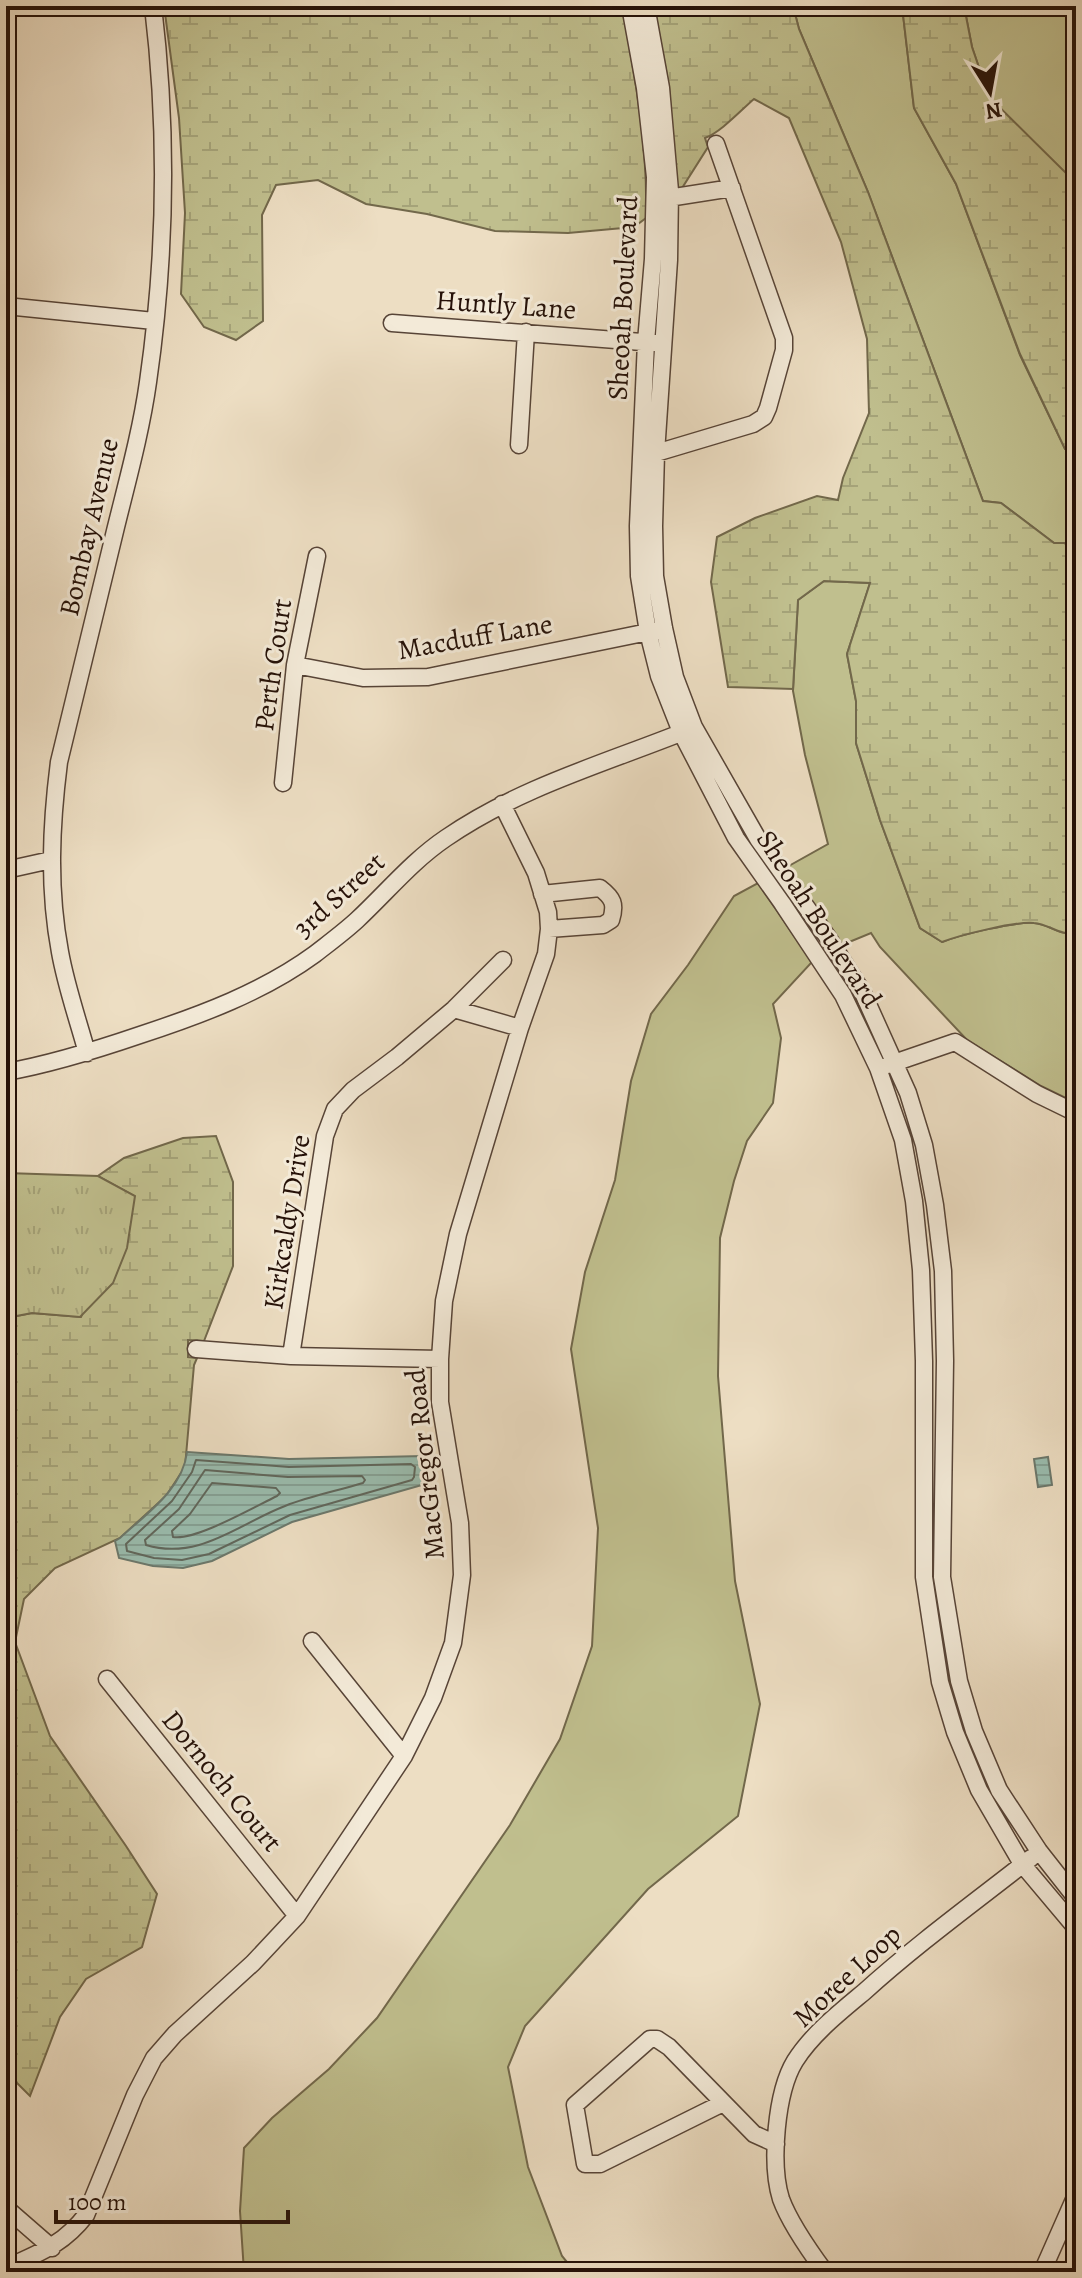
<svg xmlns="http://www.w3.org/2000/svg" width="1082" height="2278" viewBox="0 0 1082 2278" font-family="Alegreya,serif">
	<defs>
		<pattern id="wetland-marsh" width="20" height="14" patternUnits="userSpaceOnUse" patternTransform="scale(2)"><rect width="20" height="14" fill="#c0bf8e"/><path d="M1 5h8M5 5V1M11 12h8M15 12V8" fill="none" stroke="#a5a379"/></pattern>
		<pattern id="park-tufts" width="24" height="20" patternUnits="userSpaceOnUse" patternTransform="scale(2)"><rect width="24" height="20" fill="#c0bf8e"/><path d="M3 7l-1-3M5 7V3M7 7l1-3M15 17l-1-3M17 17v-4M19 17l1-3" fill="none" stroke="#a5a379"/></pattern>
		<pattern id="water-rules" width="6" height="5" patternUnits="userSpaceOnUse" patternTransform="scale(2)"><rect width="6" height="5" fill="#9abdaf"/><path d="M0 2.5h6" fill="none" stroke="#85a195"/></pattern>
	</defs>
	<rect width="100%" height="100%" fill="#eddec3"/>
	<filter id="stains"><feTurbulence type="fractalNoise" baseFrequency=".0025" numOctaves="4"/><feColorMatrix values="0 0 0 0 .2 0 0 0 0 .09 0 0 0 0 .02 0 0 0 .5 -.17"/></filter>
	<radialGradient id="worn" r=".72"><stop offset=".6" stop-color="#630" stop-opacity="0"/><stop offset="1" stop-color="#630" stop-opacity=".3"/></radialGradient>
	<path fill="#c0bf8e" stroke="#72684b" stroke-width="2" d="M793,6H902L914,108L956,184L1020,355L1065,449L1076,452V550L1064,543H1054L1001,503L983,501L868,192L799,29Z
		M964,6H1076V200L1067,175L989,97L972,47Z
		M824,581L870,583L847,654L856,701V743L880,820L920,928L942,942C960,935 1016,921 1034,923C1049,924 1060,936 1076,933V1103L1041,1086L967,1040L880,947L871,933L842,945L787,867L828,844L805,755L793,691L798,600Z
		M758,883L812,962L773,1004L781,1038L773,1103L747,1141L734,1181L720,1238L718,1376L735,1581L760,1704L738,1816L648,1889L525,2026L508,2067L528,2167L562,2256L575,2272H244L240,2211L244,2148L272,2118L329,2069L377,2018L510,1825L560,1739L592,1646L598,1528L571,1349L585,1272L615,1180L631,1081L651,1014L688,965L734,896Z"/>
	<path fill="url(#wetland-marsh)" stroke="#72684b" stroke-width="2" d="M164,6H622C635,76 648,146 646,218L634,227L568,233L495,231L427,214L366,204L318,180L276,185L262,215L263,321L236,340L204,327L181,294L185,213L179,118Z
		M654,6H793L799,29L868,192L983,501L1001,503L1054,543H1064L1076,550V933C1060,936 1049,924 1034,923C1016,921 960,935 942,942L920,928L880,820L856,743V701L847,654L870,583L824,581L798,600L793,689L728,687L711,582L717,537L755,518L817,496L838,500L843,478L869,413L867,339L841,242L789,118L754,99C740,111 721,132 705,138L708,147L682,188L677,189L669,87Z
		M902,6H964L972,47L989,97L1068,175L1076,200V452L1065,449L1020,354L956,184L914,108Z
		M216,1136L233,1182V1266L204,1341L188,1340V1357L197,1358L194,1365L185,1467L166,1496L120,1538L55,1568L24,1599L15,1642L50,1736L126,1846L157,1894L142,1947L86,1979L60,2017L30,2096L6,2072V1318L32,1313L81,1317L134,1196L98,1176L124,1158L183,1138Z"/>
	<path fill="url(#park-tufts)" stroke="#72684b" stroke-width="2" d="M6,1173L98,1176L135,1196L127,1248L113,1283L80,1317L32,1313L6,1318Z"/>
	<path fill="url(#water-rules)" stroke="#6b786c" stroke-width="2" d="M187,1452L289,1459L423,1456L422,1485L292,1522L212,1561L183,1568L153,1566L119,1558L115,1541L120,1538C146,1514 183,1489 187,1452Z
		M1048,1457L1052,1485L1038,1487L1034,1459Z"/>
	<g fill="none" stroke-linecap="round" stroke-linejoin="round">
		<path stroke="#60675c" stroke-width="2" d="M196,1460L289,1467L411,1464L415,1467L414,1477L412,1480L290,1515L209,1554L182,1560L154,1558L127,1551L126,1544L172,1501L192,1472Z
			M205,1470L288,1477L362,1476L365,1480L363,1483C337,1491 310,1496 285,1506C238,1524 199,1561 146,1545L145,1540L179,1509Z
			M212,1483L276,1488L280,1493L277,1496C254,1507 195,1541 173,1537L172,1531L190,1514Z"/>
		<g stroke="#574437" stroke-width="19">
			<path id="minor" d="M630,6L645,88L655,177L653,259L646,342L638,526L639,576L648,632L659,676L681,732L736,838L782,903L843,995L878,1068L903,1140L914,1201L921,1270L924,1361V1577L940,1682L955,1732L979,1790L1022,1864L1076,1928
				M646,6L661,88L670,191L669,260L656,453L654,526L655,576L664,628L675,677L694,727L758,839L829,939L863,993L908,1093L924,1145L935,1205L943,1271L945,1361L942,1577L959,1681L974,1731L999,1790L1039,1851L1076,1898
				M662,199L732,188
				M6,306L154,321
				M392,323L655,343
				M519,445L526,332
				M656,453L753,424L764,417L768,408L784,350V338L716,144
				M295,665L363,678L428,677L658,630
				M283,783L295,665L317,556
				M6,870L51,860
				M542,894L600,888C613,898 616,904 611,920L603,925L549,929
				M454,1009L520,1028
				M87,1053C78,1020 66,986 60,952C48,888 51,825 59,762C78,685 96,608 115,531C127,482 141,432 148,382C166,257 168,131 153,6
				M888,1065L955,1042L1037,1094L1076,1113
				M6,1072C52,1064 96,1050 140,1035C201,1015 263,992 315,954C329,943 344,932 357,920C387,892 412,861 446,838C520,787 606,763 688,730
				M196,1349L291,1356L440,1359
				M291,1356L325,1136L335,1109L353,1090L397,1057L454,1009L503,960
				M312,1641L404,1756
				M107,1679L297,1916
				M723,2103L600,2164H585L575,2105L650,2039H657L669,2047L754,2134L776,2144
				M6,2208L52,2248
				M6,2268C39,2253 63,2245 86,2215L135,2095L154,2058L175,2034L253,1963L297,1916L404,1756L433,1698L453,1643L462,1575L460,1523L440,1402V1359L444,1301L458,1234L520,1028L546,954L549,929L548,912L536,873L502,804
				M825,2272C811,2253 789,2221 781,2199C770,2164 776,2092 795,2061C812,2034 840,2012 864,1992C917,1944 975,1902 1031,1858
				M1042,2272L1076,2195"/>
		</g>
		<use href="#minor" stroke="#f3ead8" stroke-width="16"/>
	</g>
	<g text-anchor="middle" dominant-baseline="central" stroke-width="6" stroke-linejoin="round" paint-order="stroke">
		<g font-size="28" fill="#251108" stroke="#f3ead8">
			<text transform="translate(623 298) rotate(-87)">Sheoah Boulevard</text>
			<text transform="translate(506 305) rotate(4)">Huntly Lane</text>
			<text transform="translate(89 527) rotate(-77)">Bombay Avenue</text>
			<text transform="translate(475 637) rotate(-10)">Macduff Lane</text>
			<text transform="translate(273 665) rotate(-82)">Perth Court</text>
			<text transform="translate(339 895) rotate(-42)">3rd Street</text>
			<text transform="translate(819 919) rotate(57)">Sheoah Boulevard</text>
			<text transform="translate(287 1222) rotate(-81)">Kirkcaldy Drive</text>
			<text transform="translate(425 1464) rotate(-96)">MacGregor Road</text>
			<text transform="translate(222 1781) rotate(51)">Dornoch Court</text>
			<text transform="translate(847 1976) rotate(-43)">Moree Loop</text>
		</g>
	</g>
	<rect width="1082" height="2278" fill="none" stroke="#eddec3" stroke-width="32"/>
	<rect x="8" y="8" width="1066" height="2262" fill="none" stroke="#251108" stroke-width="4"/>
	<rect x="16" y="16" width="1050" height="2246" fill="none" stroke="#251108" stroke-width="2"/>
	<g transform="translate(990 92) rotate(169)" stroke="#f3ead8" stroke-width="6" paint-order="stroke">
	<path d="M0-6L14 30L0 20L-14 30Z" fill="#251108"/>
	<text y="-12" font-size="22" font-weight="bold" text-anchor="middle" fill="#251108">N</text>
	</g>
	<path d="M56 2210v12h232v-12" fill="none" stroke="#251108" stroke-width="4"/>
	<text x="68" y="2210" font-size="24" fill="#251108" stroke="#f3ead8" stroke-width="6" paint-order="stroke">100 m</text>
	<rect width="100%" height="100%" filter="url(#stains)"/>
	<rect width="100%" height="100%" fill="url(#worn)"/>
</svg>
